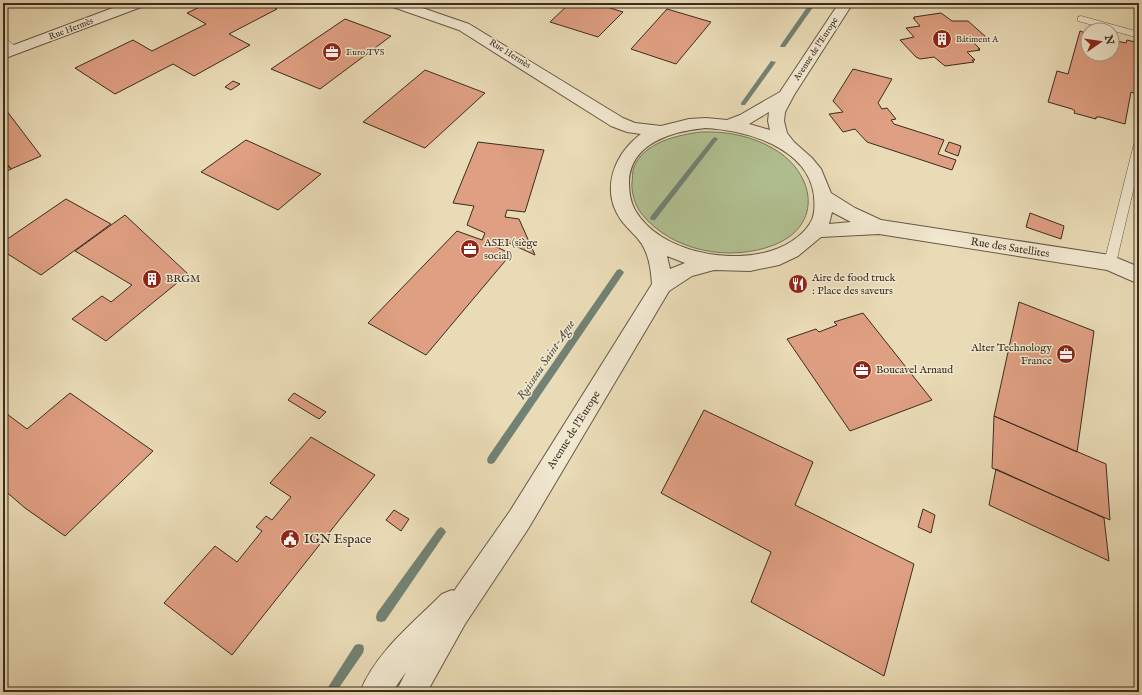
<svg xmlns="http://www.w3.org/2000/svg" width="1142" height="695" viewBox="0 0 1142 695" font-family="'IM FELL English',serif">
	<rect width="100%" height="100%" fill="#e9dbb6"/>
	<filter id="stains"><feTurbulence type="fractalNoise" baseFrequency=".005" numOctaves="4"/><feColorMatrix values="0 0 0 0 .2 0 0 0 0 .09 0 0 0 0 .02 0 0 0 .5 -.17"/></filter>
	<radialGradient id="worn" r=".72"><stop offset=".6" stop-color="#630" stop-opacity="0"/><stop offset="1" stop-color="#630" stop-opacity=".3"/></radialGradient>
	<path fill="#b1c192" stroke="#767659" d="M701,132C727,131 752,136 774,149C815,173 824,225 774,245C730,262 672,252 641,213C635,205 631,192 632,182C633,177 632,171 634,167C644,142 678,135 701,132Z"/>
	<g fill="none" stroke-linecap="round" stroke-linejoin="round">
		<path fill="#728274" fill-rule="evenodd" d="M810,3H816L785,47H781L780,46Z
			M771,61L776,62L745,105H741V103Z
			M715,137L718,139L717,140L655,220H651L650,218L651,216L713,138Z
			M620,269L624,272L623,274L494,463L491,464L488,463L487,460L488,457L617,270Z
			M441,527L444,529L446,532L444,535L385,621L381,622L377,621L376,617L377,613L438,529Z
			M359,644L363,645L364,649L363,653L336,692H325L355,645Z"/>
	</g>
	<path fill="#df9f82" stroke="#3b2c20" d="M208,3H266L277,9L229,34L250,45L194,76L173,64L115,94L75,68L133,40L152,51L206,24L187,13Z
		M570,3H594L623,12L598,37L550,22Z
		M970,3H997L976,6Z
		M667,9L711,22L676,64L631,49Z
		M941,13L952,21H968L986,37H984L985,39L972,41L980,49H978L980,50L967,52L975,60H972L974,62L945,66L934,57L920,59L916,57L900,40L914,37L906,28L920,26L913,18H915L914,17Z
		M345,19L391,36L320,89L271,69Z
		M1080,31L1088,34V54H1112V40L1126,43L1127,40L1139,43V95L1131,92L1125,124L1100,117H1096V119L1074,113L1075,111L1072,109L1048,102L1057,71L1068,74Z
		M853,69L892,79L878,103L882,109L887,108L896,119L891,120L894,124L944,140L938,154L956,160L952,170L867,142L855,129L843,132L829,114L843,112L833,101Z
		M425,70L485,93L425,148L363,122Z
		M233,81L240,84L231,90L225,87Z
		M3,106L41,156L11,169L3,159Z
		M246,140L321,174L278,210L201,172Z
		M478,142L544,150L525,212L507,210L505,217L519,219L535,255L498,238L491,244L511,254L426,355L368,323L457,231L482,240L485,233L467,225L474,206L453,203Z
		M949,142L961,146L958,156L945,151Z
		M3,159L11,169L3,173Z
		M66,199L111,224L41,275L3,251V242Z
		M1030,213L1064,226L1061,239L1026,227Z
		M125,215L188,274L106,341L72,319L102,296L111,302L132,285L75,251Z
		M1019,302L1094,331L1077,452L994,416Z
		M863,313L932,400L850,431L787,339L816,329L819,332L837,325L834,322Z
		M70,393L153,451L65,536L25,508L3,489V411L27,429Z
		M294,393L326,412L319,419L288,400Z
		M704,410L813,462L795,505L914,564L884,676L751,602L771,552L661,493Z
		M994,416L1106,464L1110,520L992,468Z
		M311,437L375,475L232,655L164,603L215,546L237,562L262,531L256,527L266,516L272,520L291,497L270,483Z
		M996,469L1104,518L1109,561L989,505Z
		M923,509L935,515L931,533L918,527Z
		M394,510L409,519L401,531L386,520Z"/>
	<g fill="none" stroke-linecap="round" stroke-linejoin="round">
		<g stroke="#665846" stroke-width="1">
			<path id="lane" d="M1081,16L1139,32V38L1078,21V17Z
				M3,37L18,48V52H12L3,44Z
				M1139,141V166L1116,263L1114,266H1106L1104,263L1134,144Z"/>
		</g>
		<g stroke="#665846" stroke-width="2">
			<path id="street" d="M126,3H146L144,6L3,59V49Z
				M388,3H408L469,24L623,118L635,123L661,126L689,119L706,118L727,120L740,115L780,92L839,3H853L794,95L785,112L784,121L787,133L794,142L812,158L821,169L831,193L855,208L881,220L1110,255L1139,267V284L1107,270L879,234L821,237L798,256L779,265L750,271L714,270L692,276L669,291L528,529L465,624L427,692H396L406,672L392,692H360C376,652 412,624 442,594L452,590L454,591L510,511L652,284C651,272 650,260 644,248C639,237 628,230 621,220C600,190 614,154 641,134L627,132L611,126L459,30L390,6ZM769,112L768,121L770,130L749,124ZM706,128C753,131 821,152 814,212C812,229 793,242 779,248C737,266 660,254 635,210C630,201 629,191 629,181C631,142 674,131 706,128ZM832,212L851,222L829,224ZM667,256L685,263L670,269Z"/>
		</g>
		<use href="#lane" fill="#f1e8d0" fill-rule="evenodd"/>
		<use href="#street" fill="#f1e8d0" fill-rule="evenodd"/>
	</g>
	<defs>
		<g id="building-disc" transform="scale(1)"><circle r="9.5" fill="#8f2418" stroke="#f1e8d0"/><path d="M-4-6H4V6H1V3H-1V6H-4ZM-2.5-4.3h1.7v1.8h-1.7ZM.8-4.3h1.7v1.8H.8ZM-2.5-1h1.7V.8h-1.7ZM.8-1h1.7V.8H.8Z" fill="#fff"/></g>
		<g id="office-disc" transform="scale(1)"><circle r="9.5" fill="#8f2418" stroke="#f1e8d0"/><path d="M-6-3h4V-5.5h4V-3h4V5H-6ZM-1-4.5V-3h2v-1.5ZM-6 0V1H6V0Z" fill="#fff"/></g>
		<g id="restaurant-disc" transform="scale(1)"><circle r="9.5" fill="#8f2418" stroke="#f1e8d0"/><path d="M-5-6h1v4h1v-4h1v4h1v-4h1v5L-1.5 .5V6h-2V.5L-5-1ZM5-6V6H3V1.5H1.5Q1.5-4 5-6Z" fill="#fff"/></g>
		<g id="civic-disc" transform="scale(1)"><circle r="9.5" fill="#8f2418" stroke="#f1e8d0"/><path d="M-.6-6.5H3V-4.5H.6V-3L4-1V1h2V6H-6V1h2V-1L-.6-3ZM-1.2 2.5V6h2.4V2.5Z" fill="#fff"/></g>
	</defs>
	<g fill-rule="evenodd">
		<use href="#building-disc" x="942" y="39"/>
		<use href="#office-disc" x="332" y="52"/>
		<use href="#office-disc" x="470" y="249"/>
		<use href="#building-disc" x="152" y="279"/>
		<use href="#restaurant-disc" x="798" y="284"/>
		<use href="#office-disc" x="1066" y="354"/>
		<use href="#office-disc" x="862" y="370"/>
		<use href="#civic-disc" x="290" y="539"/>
	</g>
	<g text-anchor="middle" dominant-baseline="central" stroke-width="3" stroke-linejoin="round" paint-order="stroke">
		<g font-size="9" fill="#3b2c20" stroke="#f1e8d0">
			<text transform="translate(71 29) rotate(-21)">Rue Hermès</text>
			<text transform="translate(816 49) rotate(-57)">Avenue de l'Europe</text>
			<text transform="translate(510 54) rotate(32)">Rue Hermès</text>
		</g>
		<g font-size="9" fill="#3b2c20" stroke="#f1e8d0" text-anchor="start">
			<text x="956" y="39">Bâtiment A</text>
			<text x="346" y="52">Euro TVS</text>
		</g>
		<g font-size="11" fill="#3b2c20" stroke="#f1e8d0" text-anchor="start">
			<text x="484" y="243">ASEI (siège<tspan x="484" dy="13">social)</tspan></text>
			<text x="812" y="278">Aire de food truck<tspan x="812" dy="13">: Place des saveurs</tspan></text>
			<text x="166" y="279">BRGM</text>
			<text x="1052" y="348" text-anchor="end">Alter Technology<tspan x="1052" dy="13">France</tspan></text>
			<text x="876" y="370">Boucavel Arnaud</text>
		</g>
		<g font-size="11" fill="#3b2c20" stroke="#f1e8d0">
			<text transform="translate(1010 248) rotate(9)">Rue des Satellites</text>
			<text transform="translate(574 430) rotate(-58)">Avenue de l'Europe</text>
		</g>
		<g font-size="12" font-style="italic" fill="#525043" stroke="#f1e8d0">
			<text transform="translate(546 360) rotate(-56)">Ruisseau Saint-Agne</text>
		</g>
		<g font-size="13" fill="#3b2c20" stroke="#f1e8d0" text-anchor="start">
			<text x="304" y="539">IGN Espace</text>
		</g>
	</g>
	<rect width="1142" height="695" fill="none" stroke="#e9dbb6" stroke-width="16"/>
	<rect x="4" y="4" width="1134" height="687" fill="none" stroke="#3b2c20" stroke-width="2"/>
	<rect x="8" y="8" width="1126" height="679" fill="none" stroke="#3b2c20"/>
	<g transform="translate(1100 42) rotate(77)"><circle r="19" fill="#f1e8d0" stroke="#a89d8a"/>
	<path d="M0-3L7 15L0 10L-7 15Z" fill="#8f2418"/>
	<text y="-6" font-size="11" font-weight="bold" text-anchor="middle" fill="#3b2c20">N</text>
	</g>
	<rect width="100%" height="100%" filter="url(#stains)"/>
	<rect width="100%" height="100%" fill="url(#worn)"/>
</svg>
